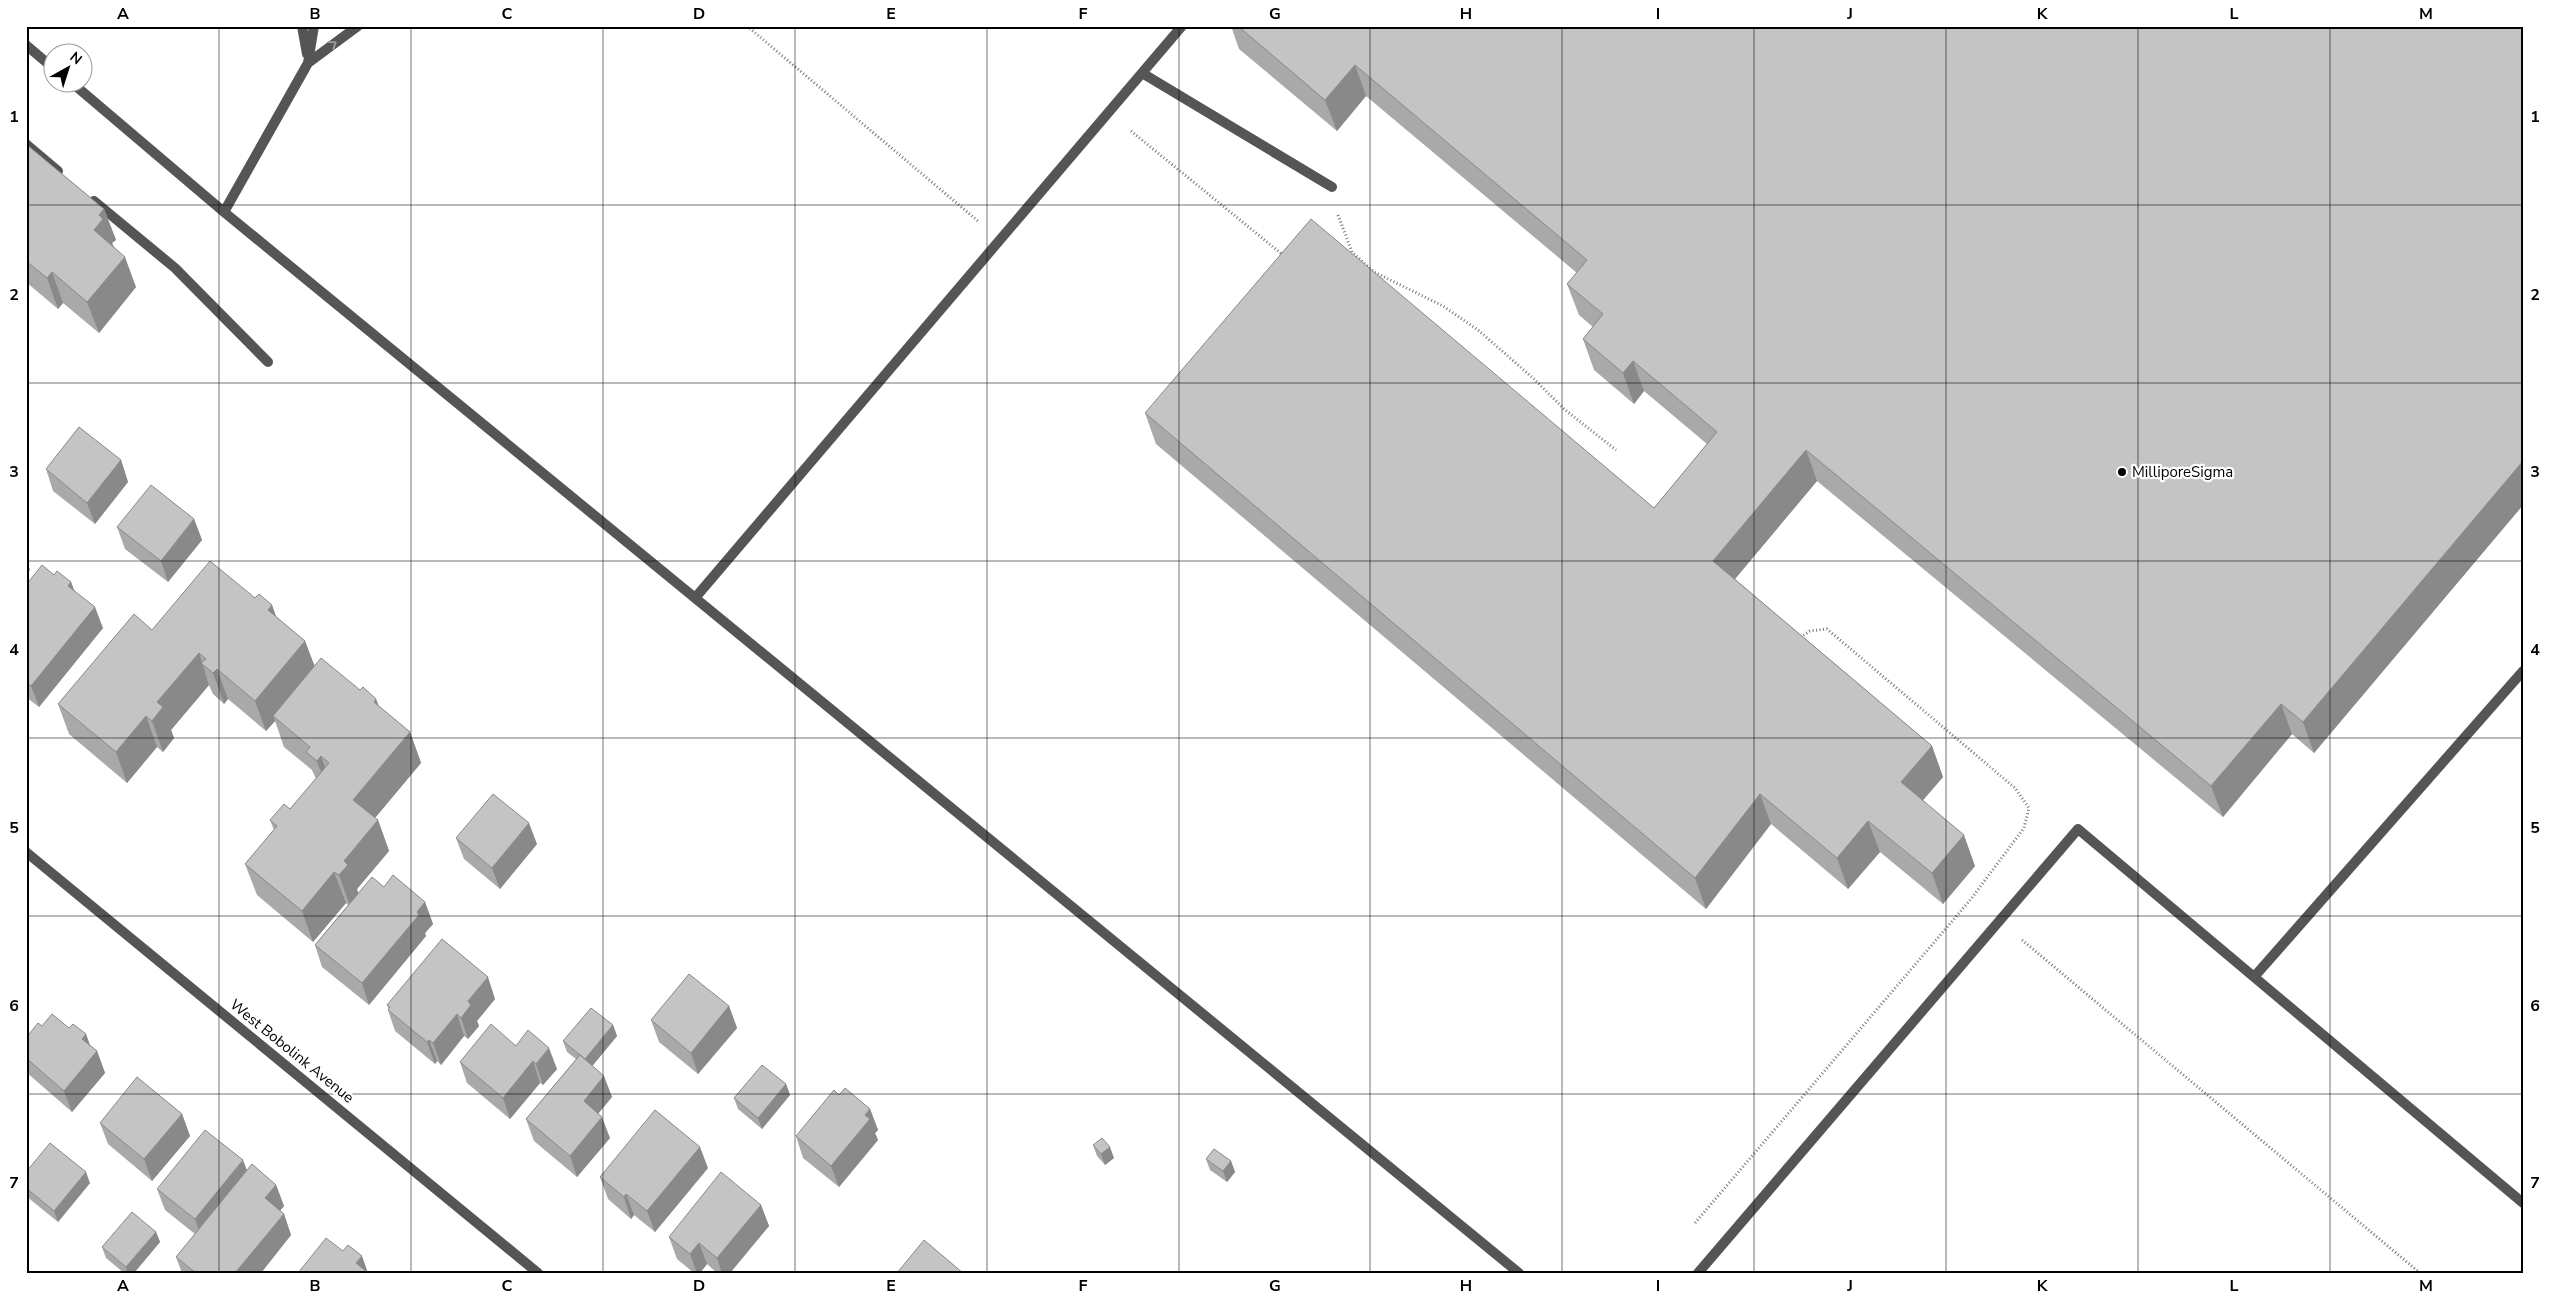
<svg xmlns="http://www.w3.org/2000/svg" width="2549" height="1299" viewBox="0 0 2549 1299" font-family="'Nunito Sans',sans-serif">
	<rect width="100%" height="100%" fill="#fff"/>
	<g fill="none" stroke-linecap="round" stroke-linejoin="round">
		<path stroke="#777" stroke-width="3" stroke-dasharray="1 2.5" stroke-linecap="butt" d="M747,26L979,222
			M1131,131L1283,255
			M1338,215L1352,252L1374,272L1443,306L1478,330L1533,378L1564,409L1616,450
			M2022,940L2420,1273
			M1695,1223L1971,899L2024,828L2029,808L2015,788L1827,629L1810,631L1799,638"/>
		<path stroke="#555" stroke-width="10" d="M302,26L307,54
			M26,45L52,67
			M308,63L358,26
			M1142,73L1332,187
			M71,82L224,212L1519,1273
			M26,144L58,171
			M94,201L175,268L268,362
			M224,212L308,63L314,26
			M695,598L1182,26
			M2254,977L2523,671
			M1698,1273L2078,829L2523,1203"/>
		<path stroke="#555" stroke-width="10" d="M26,852L538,1273"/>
	</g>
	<path fill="#a9a9a9" d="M1231,26H2523V505L2314,753L2292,734L2223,817L1817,481L1735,579L1932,746L1943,777L1923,800L1975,866L1943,904L1880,852L1848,889L1771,824L1706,909L1156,444L1145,413L1654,508L1707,444L1644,391L1634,404L1594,370L1583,339L1593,327L1579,315L1567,284L1577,273L1366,96L1337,131L1239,49Z
		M26,144L104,209L116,240L112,243L114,247L136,287L99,333L63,303L58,309L26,282Z
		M121,460L128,482L95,524L53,491L46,469Z
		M194,519L202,540L168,582L125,549L117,527Z
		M54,575L71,582L74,590L103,628L39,707L26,697V585Z
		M255,598L272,605L276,617L305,641L314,666L376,699L379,707L410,732L421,763L375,818L378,820L389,851L357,889L358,893L384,887L425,902L433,924L425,933L426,936L369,1005L322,967L315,945L348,905L346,903L313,942L257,895L245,864L274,830L270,820L290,809L316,779L312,770L284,747L275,721L266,731L228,699L224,704L213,694L209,685L171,730L174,738L163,752L157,747L127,783L69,734L58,704L152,630Z
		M456,838L537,844L500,889L464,859Z
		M495,999L477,1021L479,1026L468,1039L464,1036L441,1065L437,1061L435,1064L395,1031L388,1010L389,1009L387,1005Z
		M729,1006L737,1028L698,1074L659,1042L651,1020Z
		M613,1025L617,1036L592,1066L612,1097L598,1114L610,1138L577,1177L534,1141L526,1119L576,1059L567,1052L563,1041Z
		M42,1026L69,1028L86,1034L90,1045L97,1051L105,1073L72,1112L26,1072V1038Z
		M516,1046L557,1069L543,1085L540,1083L510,1119L467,1083L460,1062Z
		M786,1084L790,1095L762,1129L738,1109L734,1098Z
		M870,1109L878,1130L875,1133L878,1140L839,1187L803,1158L796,1136Z
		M182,1114L190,1136L152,1181L108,1144L100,1123Z
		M1093,1145L1114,1158L1105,1165L1097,1156Z
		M1206,1159L1231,1161L1235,1172L1227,1182L1210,1170Z
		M708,1168L655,1232L634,1215L631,1219L608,1199L600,1177Z
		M247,1171L276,1185L284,1206L280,1211L284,1214L291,1235L261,1273H182L176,1257L195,1234L165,1210L157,1189Z
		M26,1172L90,1183L58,1222L26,1196Z
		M761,1205L769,1226L730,1273H717L707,1264L700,1273H694L677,1259L669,1237Z
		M156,1232L160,1242L134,1273H124L106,1258L102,1247Z"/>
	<path fill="#898989" d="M1355,65L1366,96L1337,131L1325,100Z
		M104,209L116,240L112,243L115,250L94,230L99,215Z
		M125,257L136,287L99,333L87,302Z
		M52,272L63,303L58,309L47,278Z
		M1633,361L1644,391L1634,404L1623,373Z
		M1806,450L1817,481L1724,592L1713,561Z
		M121,460L128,482L95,524L87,503Z
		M2523,461V505L2314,753L2303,722Z
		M194,519L202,540L168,582L161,561Z
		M26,560L30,570L26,575Z
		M71,582L79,604L68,586Z
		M272,605L283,636L268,610Z
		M95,607L103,628L39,707L31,686Z
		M305,641L317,672L273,716L275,721L266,731L255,701Z
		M199,653L209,685L171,730L174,738L163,752L152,721L157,702Z
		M217,669L228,699L224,704L213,673Z
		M376,699L388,729L374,702Z
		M2281,704L2292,734L2223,817L2211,786Z
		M146,716L157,747L127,783L116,752Z
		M410,732L421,763L364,831L353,800Z
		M1932,746L1943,777L1912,813L1901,782Z
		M321,756L332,787L328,792L317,761Z
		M1760,794L1771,824L1706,909L1695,878Z
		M378,820L389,851L357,889L359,895L350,906L339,875L344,861Z
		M1868,821L1880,852L1848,889L1837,858Z
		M529,823L537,844L500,889L492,868Z
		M1964,835L1975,866L1943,904L1932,873Z
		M334,872L346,903L313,942L302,911Z
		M425,902L433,924L425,933L426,936L369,1005L362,983Z
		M488,977L495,999L477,1021L479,1026L468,1039L461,1018L468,1001Z
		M729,1006L737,1028L698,1074L691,1053Z
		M457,1014L464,1036L441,1065L433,1043Z
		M613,1025L617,1036L589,1070L585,1059Z
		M86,1034L93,1055L97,1051L105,1073L72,1112L64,1091L82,1039Z
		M429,1040L437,1061L435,1064L427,1042Z
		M549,1048L557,1069L543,1085L536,1064Z
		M533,1061L540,1083L510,1119L503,1098Z
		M604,1076L612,1097L591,1122L584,1101Z
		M786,1084L790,1095L762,1129L758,1118Z
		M870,1109L878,1130L875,1133L878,1140L839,1187L831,1166Z
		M182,1114L190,1136L152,1181L144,1159Z
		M602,1117L610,1138L577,1177L570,1156Z
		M700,1147L708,1168L655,1232L647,1211Z
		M1110,1147L1114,1158L1105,1165L1101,1154Z
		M243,1160L251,1181L203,1241L195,1219Z
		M1231,1161L1235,1172L1227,1182L1223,1171Z
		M86,1172L90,1183L58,1222L54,1211Z
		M276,1185L284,1206L273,1219L265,1198Z
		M626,1194L634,1215L631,1219L624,1197Z
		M761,1205L769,1226L730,1273H722L717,1258Z
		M284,1214L291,1235L261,1273H235Z
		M156,1232L160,1242L134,1273H128L126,1267Z
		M699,1243L707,1264L700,1273H697L690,1254Z
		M362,1256L368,1273L356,1263Z"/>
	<path fill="#c4c4c4" stroke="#898989" d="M1238,26H2523V461L2303,722L2281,704L2211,786L1806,450L1713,561L1932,746L1901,782L1964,835L1932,873L1868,821L1837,858L1760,794L1695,878L1145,413L1311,219L1654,508L1717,432L1633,361L1623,373L1583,339L1603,314L1567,284L1587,260L1355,65L1325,100Z
		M26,144L104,209L99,215L103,219L94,230L125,257L87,302L52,272L47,278L26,261Z
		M79,427L121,460L87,503L46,469Z
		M151,485L194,519L161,561L117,527Z
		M210,561L255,598L259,594L272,605L268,610L305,641L255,701L217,669L213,673L201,663L206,659L199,653L157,702L163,707L152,721L146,716L116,752L58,704L134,614L152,630Z
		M42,565L54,575L57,571L71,582L68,586L95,607L31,686L26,682V585Z
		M321,658L360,690L363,687L376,699L374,702L410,732L353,800L378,820L344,861L348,865L339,875L334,872L302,911L245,864L277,826L270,820L284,804L290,809L329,763L321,756L317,761L306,752L310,747L273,716Z
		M493,794L529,823L492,868L456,838Z
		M393,875L425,902L417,912L419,915L362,983L315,945L372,877L384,887Z
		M442,939L488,977L468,1001L471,1005L461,1018L457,1014L433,1043L429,1040L427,1042L388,1010L390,1007L387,1005Z
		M689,974L729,1006L691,1053L651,1020Z
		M591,1008L613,1025L585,1059L563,1041Z
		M52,1014L69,1028L73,1024L86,1034L82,1039L97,1051L64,1091L26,1058V1038L38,1023L42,1026Z
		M491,1024L516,1046L528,1030L549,1048L536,1064L533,1061L503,1098L460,1062Z
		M580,1055L604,1076L584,1101L602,1117L570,1156L526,1119Z
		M762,1065L786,1084L758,1118L734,1098Z
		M137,1077L182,1114L144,1159L100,1123Z
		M845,1088L870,1109L865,1115L870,1119L831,1166L796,1136L834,1090L839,1095Z
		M655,1110L700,1147L647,1211L626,1194L624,1197L600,1177Z
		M205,1130L243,1160L195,1219L157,1189Z
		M1102,1138L1110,1147L1101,1154L1093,1145Z
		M50,1143L86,1172L54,1211L26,1188V1172Z
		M1214,1149L1231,1161L1223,1171L1206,1159Z
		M252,1164L276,1185L265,1198L284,1214L235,1273H196L176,1257Z
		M721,1172L761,1205L717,1258L699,1243L690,1254L669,1237Z
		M132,1212L156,1232L126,1267L102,1247Z
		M326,1238L343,1251L348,1245L362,1256L356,1263L368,1273H298Z
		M924,1240L963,1273H897Z"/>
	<defs><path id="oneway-chevron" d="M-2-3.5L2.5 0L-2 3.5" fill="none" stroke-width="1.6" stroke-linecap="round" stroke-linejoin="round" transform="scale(1.25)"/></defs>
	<use stroke="#999" href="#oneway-chevron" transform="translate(333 44) rotate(-36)"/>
	<path fill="none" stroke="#000" stroke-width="1" stroke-opacity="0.55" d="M219,26V1273M411,26V1273M603,26V1273M795,26V1273M987,26V1273M1179,26V1273M1370,26V1273M1562,26V1273M1754,26V1273M1946,26V1273M2138,26V1273M2330,26V1273M26,205H2523M26,383H2523M26,561H2523M26,738H2523M26,916H2523M26,1094H2523"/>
	<circle fill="#000" stroke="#fff" stroke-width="2" cx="2122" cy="472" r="5"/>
	<g text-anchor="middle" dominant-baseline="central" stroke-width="4.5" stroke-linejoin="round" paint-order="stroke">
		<g font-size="15" fill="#000" stroke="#fff" text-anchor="start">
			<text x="2132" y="472">MilliporeSigma</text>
		</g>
		<g font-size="15" fill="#000" stroke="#fff">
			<text transform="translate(292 1051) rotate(39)">West Bobolink Avenue</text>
		</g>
	</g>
	<rect width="2549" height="1299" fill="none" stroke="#ffffff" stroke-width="55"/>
	<g transform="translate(68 68) rotate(39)"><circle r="24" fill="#ffffff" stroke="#999999"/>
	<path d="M0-4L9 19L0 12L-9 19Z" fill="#000000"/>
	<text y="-8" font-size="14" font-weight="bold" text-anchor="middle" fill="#000000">N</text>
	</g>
	<rect x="28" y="28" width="2494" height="1244" fill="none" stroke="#000" stroke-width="2"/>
	<g font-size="16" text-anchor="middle" font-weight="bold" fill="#000">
		<text x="123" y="19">A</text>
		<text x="315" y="19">B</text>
		<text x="507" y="19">C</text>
		<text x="699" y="19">D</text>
		<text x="891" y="19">E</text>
		<text x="1083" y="19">F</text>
		<text x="1275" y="19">G</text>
		<text x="1466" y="19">H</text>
		<text x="1658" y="19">I</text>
		<text x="1850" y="19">J</text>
		<text x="2042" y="19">K</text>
		<text x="2234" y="19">L</text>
		<text x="2426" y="19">M</text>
		<text x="14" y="122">1</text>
		<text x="2535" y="122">1</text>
		<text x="14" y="300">2</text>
		<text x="2535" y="300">2</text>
		<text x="14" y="477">3</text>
		<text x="2535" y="477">3</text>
		<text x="14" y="655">4</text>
		<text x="2535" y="655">4</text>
		<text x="14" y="833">5</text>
		<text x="2535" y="833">5</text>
		<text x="14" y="1011">6</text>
		<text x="2535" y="1011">6</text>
		<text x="14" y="1188">7</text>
		<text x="2535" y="1188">7</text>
		<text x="123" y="1291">A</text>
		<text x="315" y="1291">B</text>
		<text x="507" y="1291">C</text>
		<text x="699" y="1291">D</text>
		<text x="891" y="1291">E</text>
		<text x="1083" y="1291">F</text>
		<text x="1275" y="1291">G</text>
		<text x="1466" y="1291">H</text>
		<text x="1658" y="1291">I</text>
		<text x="1850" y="1291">J</text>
		<text x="2042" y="1291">K</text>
		<text x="2234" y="1291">L</text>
		<text x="2426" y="1291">M</text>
	</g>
</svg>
